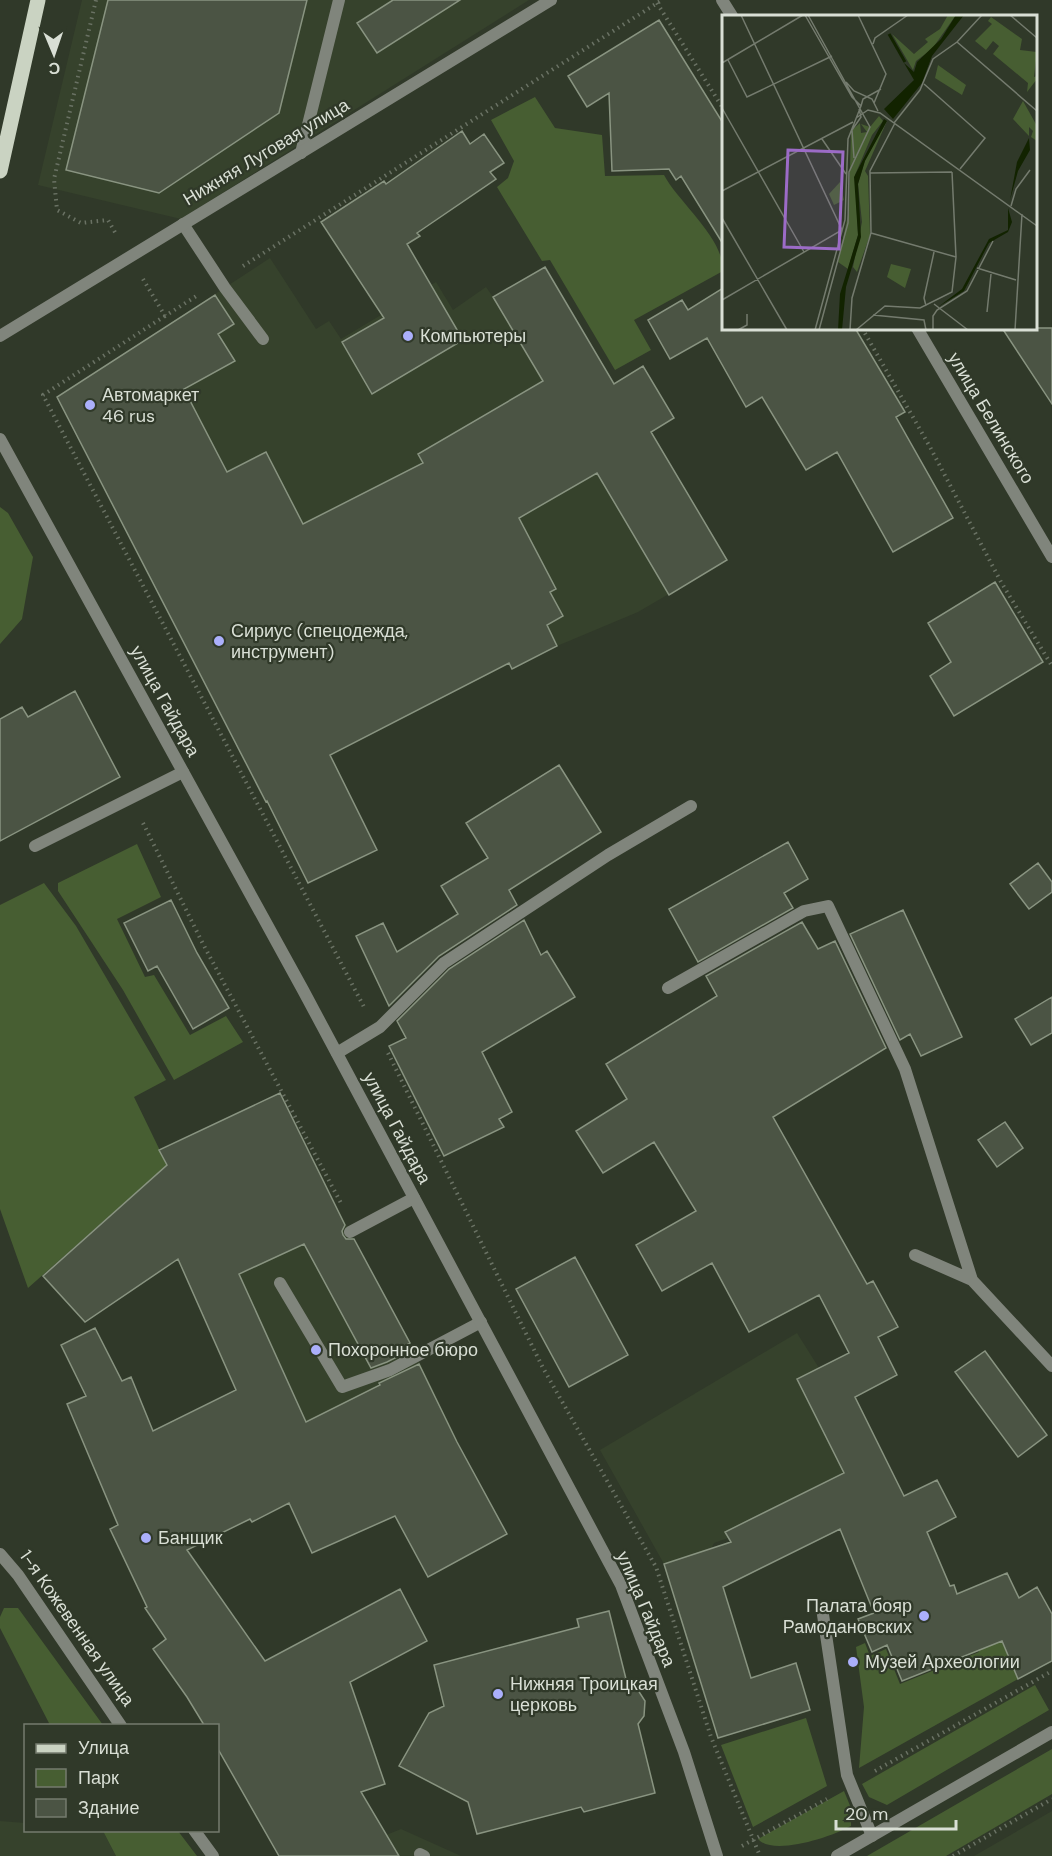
<svg xmlns="http://www.w3.org/2000/svg" width="1052" height="1856" viewBox="0 0 1052 1856" font-family="'DM Sans',sans-serif">
	<rect width="100%" height="100%" fill="#303929"/>
	<path fill="#36422c" d="M82,0H529L181,219L38,185Z
		M270,258L316,329L329,321L341,339L436,282L453,310L486,287L493,297L545,267L614,383L643,366L674,418L651,432L727,560L638,612L557,646L512,669L509,664L328,756L333,768L266,802L57,397Z
		M321,1178L408,1338L458,1442L301,1516L294,1501L288,1504L168,1237Z
		M797,1333L819,1368L836,1360L902,1491L845,1520L747,1575L728,1538L714,1543L711,1549L664,1564L600,1450Z
		M1052,1811V1856H974L1033,1822Z
		M0,1821L25,1823L26,1830L103,1831L116,1856H0Z
		M401,1829L461,1856H350L386,1835Z"/>
	<path fill="#475e32" d="M535,97L555,128L602,135L605,176L664,175C679,203 724,238 723,271L634,320L651,350L615,370L550,260L542,261L497,187L508,178L514,161L491,120Z
		M0,507L8,513L33,557L22,619L0,644Z
		M137,844L161,897L117,919L145,977L154,975L190,1035L226,1016L243,1042L174,1080L123,990L58,891V883Z
		M44,883L76,926L166,1080L134,1097L167,1165L28,1288L0,1209V905Z
		M4,1608H18L103,1725H50L0,1628V1617Z
		M999,1635L1018,1679L859,1768L864,1707L856,1647L865,1643L870,1656L886,1649L900,1684L979,1652L977,1644Z
		M1035,1685L1049,1710L887,1805L869,1797L862,1784Z
		M806,1718L827,1786L753,1827L721,1745Z
		M1052,1749V1794L946,1856H867Z
		M844,1791L851,1808V1826C829,1838 772,1856 758,1839Z
		M103,1831H178L197,1856H116Z"/>
	<path fill="#4b5444" stroke="#899481" stroke-width="1.5" d="M108,0H307L279,113L159,193L66,170Z
		M393,0H460L377,53L357,23Z
		M659,20L723,123V244L681,176L676,180L669,169L612,171L609,93L587,107L568,76Z
		M462,131L470,144L484,134L504,163L490,172L496,179L417,233L420,236L407,244L463,340L372,394L342,342L384,318L321,222L384,181L386,184Z
		M545,267L614,384L643,366L674,418L651,432L727,560L669,595L597,473L519,518L556,589L550,592L563,616L547,625L557,646L512,669L509,663L330,755L377,850L308,883L267,801L266,802L57,397L215,295L234,324L218,334L235,361L184,389L227,472L266,452L303,524L423,463L418,454L543,381L493,297Z
		M723,288V328H855L905,412L896,417L953,518L893,552L837,452L806,470L762,397L746,407L707,338L670,359L648,320L682,300L688,310Z
		M1002,328H1052V404Z
		M995,582L1043,662L954,716L930,676L951,662L928,623Z
		M75,691L120,777L0,841V719L22,707L28,717Z
		M559,765L601,832L509,890L517,905L439,956L389,1006L356,936L383,923L397,952L458,914L441,886L488,858L466,823Z
		M788,842L808,879L784,893L793,908L698,962L669,909Z
		M1038,863L1052,882V892L1029,909L1010,884Z
		M171,900L197,953L229,1008L193,1029L157,966L148,971L124,923Z
		M903,910L962,1037L921,1056L910,1034L900,1040L850,934Z
		M524,920L541,955L547,951L575,997L482,1052L512,1112L499,1119L504,1127L444,1156L389,1046L406,1038L397,1021L449,969Z
		M802,922L818,949L835,941L886,1048L773,1117L867,1284L873,1281L898,1327L878,1337L897,1375L855,1397L904,1496L937,1480L956,1517L927,1532L950,1586L954,1585L957,1594L1007,1573L1019,1598L1037,1587L1052,1614V1661L1018,1679L1002,1641L902,1681L887,1645L872,1652L858,1619L874,1613L840,1529L723,1587L751,1678L796,1663L810,1710L718,1738L664,1564L731,1542L725,1532L844,1473L797,1379L849,1353L819,1295L749,1332L712,1263L662,1291L636,1245L696,1211L654,1142L603,1173L576,1131L627,1099L606,1064L717,996L706,976Z
		M1052,997V1033L1031,1045L1015,1019Z
		M280,1093L345,1225L342,1231L343,1235L346,1239H354L410,1343L408,1344L411,1350L387,1362L371,1368L304,1244L239,1274L306,1422L380,1385L379,1383L419,1364L457,1442L507,1534L428,1577L395,1516L312,1553L289,1503L252,1522L250,1519L187,1550L265,1661L400,1589L427,1641L350,1682L385,1784L361,1792L399,1856H279L218,1749V1725H204L187,1697L153,1649L166,1639L145,1608L147,1607L110,1529L118,1525L67,1404L86,1396L61,1345L95,1328L122,1381L131,1377L153,1431L236,1390L178,1259L85,1322L43,1276L167,1165L159,1150Z
		M1005,1122L1023,1148L997,1167L978,1140Z
		M575,1257L628,1355L569,1387L516,1289Z
		M985,1351L1047,1435L1018,1457L955,1372Z
		M609,1611L627,1683L636,1687L645,1701L644,1716L638,1724L655,1793L584,1812L581,1807L477,1834L468,1802L399,1766L429,1713L444,1706L434,1665L579,1627L577,1619Z"/>
	<g fill="none" stroke-linecap="round" stroke-linejoin="round">
		<path stroke="#6a7264" stroke-width="4" stroke-dasharray="1.5 4.5" stroke-linecap="butt" d="M96,0L54,179L57,210L81,223L108,220L116,234
			M657,3L724,110
			M243,266L662,0
			M143,279L165,316L198,295
			M165,316L43,395L364,1007
			M862,328L930,447L1001,582L1052,666
			M143,823L202,942L342,1205
			M388,1053L543,1368L656,1567L711,1737L760,1856
			M875,1771L1052,1671
			M742,1846L827,1799
			M953,1856L1052,1799"/>
		<path stroke="#80857c" stroke-width="12" d="M301,153L339,0
			M183,224L225,288L263,339
			M35,846L183,772
			M668,988L804,911L828,906L905,1069L972,1280
			M337,1053L380,1027L444,963L608,855L691,806
			M350,1232L414,1198
			M915,1255L972,1280L1052,1366
			M280,1283L342,1387L390,1370L481,1322
			M822,1608L847,1775L872,1836
			M420,1854L424,1856"/>
		<path stroke="#80857c" stroke-width="12" d="M722,0L732,16
			M917,328L1052,557
			M0,336L551,0
			M0,1554L18,1575L121,1726
			M194,1830L213,1856"/>
		<path stroke="#80857c" stroke-width="12" d="M0,439L303,990L621,1585L684,1752L717,1856
			M837,1856L1052,1732"/>
		<path stroke="#cad3c2" stroke-width="15" d="M0,171L38,0"/>
	</g>
	<g fill="#abaffb" stroke="#303929" stroke-width="2">
		<circle cx="408" cy="336" r="6"/>
		<circle cx="90" cy="405" r="6"/>
		<circle cx="219" cy="641" r="6"/>
		<circle cx="316" cy="1350" r="6"/>
		<circle cx="146" cy="1538" r="6"/>
		<circle cx="924" cy="1616" r="6"/>
		<circle cx="853" cy="1662" r="6"/>
		<circle cx="498" cy="1694" r="6"/>
	</g>
	<g text-anchor="middle" dominant-baseline="central" stroke-width="4.5" stroke-linejoin="round" paint-order="stroke">
		<g font-size="18" fill="#d9dfd5" stroke="#303929">
			<text transform="translate(266 152) rotate(-31)">Нижняя Луговая улица</text>
			<text transform="translate(991 418) rotate(59)">улица Белинского</text>
			<text transform="translate(165 701) rotate(61)">улица Гайдара</text>
			<text transform="translate(397 1128) rotate(62)">улица Гайдара</text>
			<text transform="translate(646 1609) rotate(67)">улица Гайдара</text>
			<text transform="translate(77 1628) rotate(55)">1-я Кожевенная улица</text>
		</g>
		<g font-size="18" fill="#d9dfd5" stroke="#303929" text-anchor="start">
			<text x="420" y="336">Компьютеры</text>
			<text x="102" y="395">Автомаркет<tspan x="102" dy="21">46 rus</tspan></text>
			<text x="231" y="631">Сириус (спецодежда,<tspan x="231" dy="21">инструмент)</tspan></text>
			<text x="328" y="1350">Похоронное бюро</text>
			<text x="158" y="1538">Банщик</text>
			<text x="912" y="1606" text-anchor="end">Палата бояр<tspan x="912" dy="21">Рамодановских</tspan></text>
			<text x="865" y="1662">Музей Археологии</text>
			<text x="510" y="1684">Нижняя Троицкая<tspan x="510" dy="21">церковь</tspan></text>
		</g>
	</g>
	<g transform="translate(722 15)">
		<rect width="315" height="315" fill="#303929"/>
		<path d="M226,0H234L210,34L194,46L191,55L170,19L192,39L206,27L203,24L218,14ZM269,2L300,24L298,35L315,37L312,62L315,61V64L305,77L306,68L271,39L277,31L271,26L264,35L253,26L270,9L266,6ZM216,50L244,70L240,80L213,63ZM301,86L315,111V126L309,122L311,116L307,112V121L291,104ZM157,101L161,106L150,120L133,160L136,220L126,254L116,247L127,195L129,116L138,108L139,118L145,117L139,109L148,112ZM165,106L143,156L146,161L148,220L135,257L131,252L140,207L136,169L143,145ZM118,167L122,185L112,190L107,179ZM169,249L189,254L183,273L165,262Z" fill="#475e32"/>
		<path d="M234,0H242L210,41L200,68L171,104L162,94L192,65L182,48L192,57L195,47L219,24ZM162,104L165,106L143,146L136,169L139,222L124,272L120,315H116L118,279L136,220L132,162ZM307,123L308,135L296,156L288,185L295,147ZM286,193L290,207L286,217L267,228L242,276L216,292L240,274L267,224L286,215Z" fill="#122300"/>
		<path fill="none" stroke="#122300" stroke-width="3" d="M167,19L183,47"/>
		<path fill="none" stroke="#747b6e" stroke-width="1.5" d="M83,0L130,82L139,91L126,124L123,205L93,315M86,0L148,112L127,157L126,208L97,315M136,0L164,59L152,88M288,0L315,23M235,27L315,96M151,29L153,23L186,0M6,45L25,82L110,41M0,48L81,0M124,67L132,76L150,84L156,96M202,69L263,123L238,154M139,91L141,84L159,74M0,93L82,237M134,103L146,95L158,98L315,211M172,108L198,75L211,44L235,27L260,0M100,124L124,159M132,143L130,115L139,102L137,94M148,158L230,157M0,176L131,107M289,191L294,174L308,155M0,203L65,315M149,218L234,242M255,253L294,265M0,285L120,215L19,0M212,289L246,315M204,291L202,283L212,237M265,297L269,259M151,300L202,305L204,315M16,315L25,310V299M128,315L130,283L149,218L148,156L173,108M134,315L163,291L198,293L230,277L234,242L230,157M211,315V301L215,295L245,276L271,226M293,315L300,199"/>
		<path fill="#9c6bc7" fill-opacity="0.15" stroke="#9c6bc7" stroke-width="3" d="M66,135L121,137L117,234L62,232Z"/>
		<rect width="315" height="315" fill="none" stroke="#d9dfd5" stroke-width="3"/>
	</g>
	<rect x="24" y="1724" width="195" height="108" fill="#303929" stroke="#747b6e" stroke-width="1.5"/>
	<rect x="36" y="1744" width="30" height="9" fill="#cad3c2" stroke="#747b6e" stroke-width="1.5"/>
	<text x="78" y="1754" font-size="18" fill="#d9dfd5">Улица</text>
	<rect x="36" y="1769" width="30" height="18" fill="#475e32" stroke="#747b6e" stroke-width="1.5"/>
	<text x="78" y="1784" font-size="18" fill="#d9dfd5">Парк</text>
	<rect x="36" y="1799" width="30" height="18" fill="#4b5444" stroke="#747b6e" stroke-width="1.5"/>
	<text x="78" y="1814" font-size="18" fill="#d9dfd5">Здание</text>
	<g transform="translate(54 54) rotate(178)" stroke="#303929" stroke-width="4.5" paint-order="stroke">
	<path d="M0-4.5L10 22L0 15L-10 22Z" fill="#d9dfd5"/>
	<text y="-9" font-size="16" font-weight="bold" text-anchor="middle" fill="#d9dfd5">С</text>
	</g>
	<path d="M836 1820v9h120v-9" fill="none" stroke="#d9dfd5" stroke-width="3"/>
	<text x="845" y="1820" font-size="18" fill="#d9dfd5" stroke="#303929" stroke-width="4.5" paint-order="stroke">20 m</text>
</svg>
